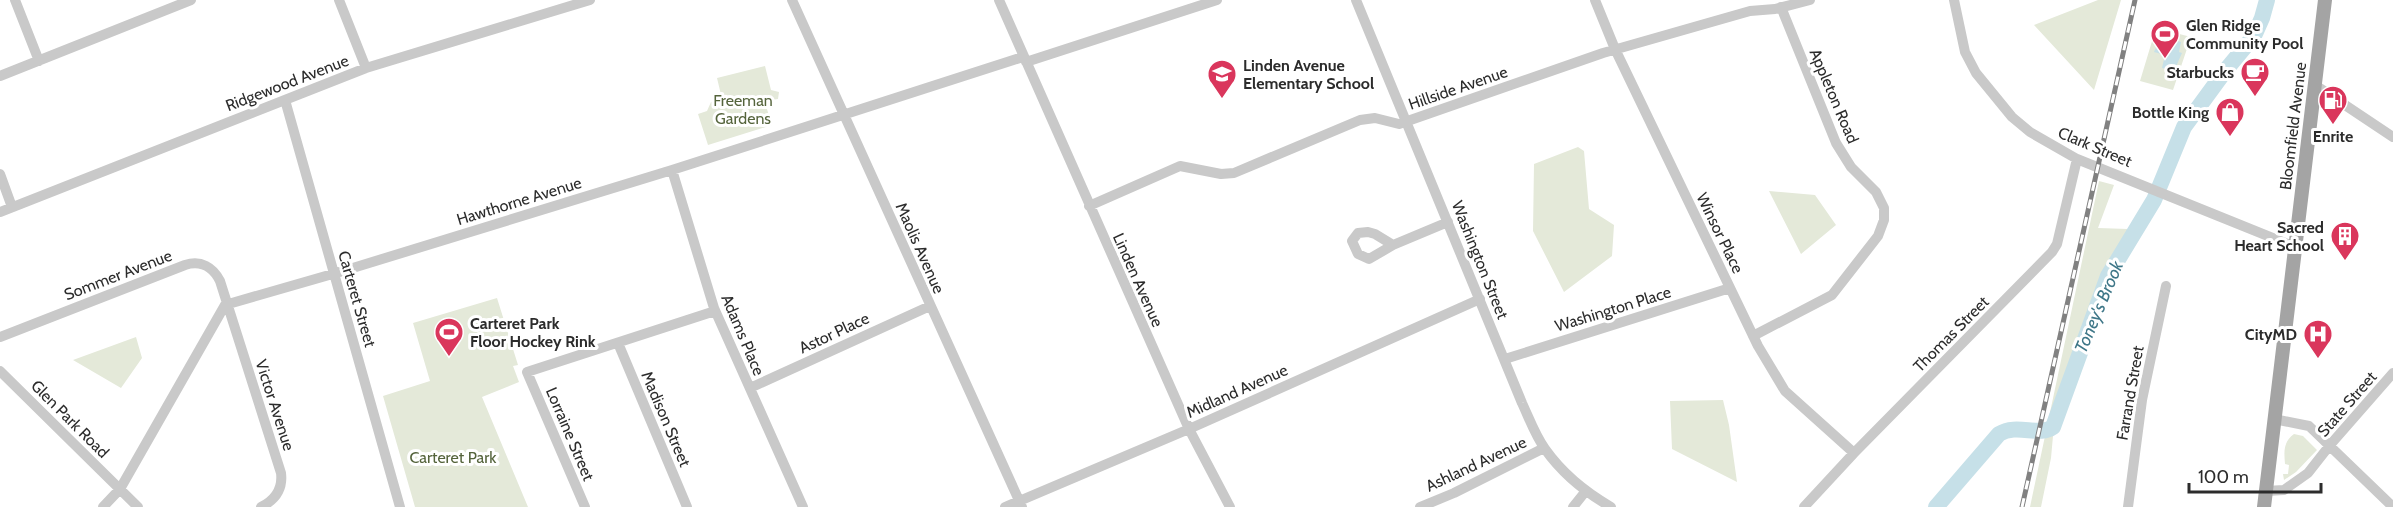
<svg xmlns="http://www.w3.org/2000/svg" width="2393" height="507" viewBox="0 0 2393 507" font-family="Cabin,sans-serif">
	<rect width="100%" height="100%" fill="#fff"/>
	<path fill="#e4e9d9" d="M2098,0H2121L2094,90L2034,25Z
		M2156,28L2191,37L2173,90L2140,81Z
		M765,66L771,90L779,92L778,99L771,100L766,106L772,125L708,145L698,114L707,111L711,102L722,99L717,78Z
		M1578,147L1584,151L1589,209L1614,225L1612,256L1564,292L1533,231L1534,164Z
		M2099,181L2114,185L2098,228L2128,229L2137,235L2109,280L2053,436L2051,458L2041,507H2030Z
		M1769,191L1815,195L1836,225L1801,254Z
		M497,298L518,365L513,366L519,382L482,397L528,507H415L383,396L430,381L413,323Z
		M136,337L142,358L121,388L73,360Z
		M1723,400L1729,425L1737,482L1672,449L1670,401Z
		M2294,434L2303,436L2317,450L2296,472L2284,480L2283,474H2288L2289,465L2285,464C2284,452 2283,442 2294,434Z"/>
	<path fill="#c6e0e8" d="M2160,38L2165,40L2167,47L2169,39L2181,42L2179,52L2182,53L2174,71L2162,68L2165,55L2154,52Z"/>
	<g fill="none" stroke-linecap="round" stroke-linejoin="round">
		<path stroke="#c6e0e8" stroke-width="16" d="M1936,507L1999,434C2017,423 2039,437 2053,427L2108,276L2154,200L2184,127L2225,71L2254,36L2262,18L2267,0"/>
		<path stroke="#c9c9c9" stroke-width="10" d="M15,0L39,61
			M339,0L366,68
			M792,0L1022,507
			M999,0L1189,429L1230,507
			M1356,0L1522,403C1529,418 1535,435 1545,449C1562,473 1585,492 1611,507
			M1595,0L1615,49L1758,346L1785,391L1854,453
			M1954,0L1965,52L1976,73L2012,117L2030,132L2077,159L2295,247
			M1026,62L1217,0
			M0,76L191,0
			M2315,85L2393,137
			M285,100L400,507
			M672,170L714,308L803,507
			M0,174L12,207
			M1089,206L1180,166L1221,174L1234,173L1360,120L1375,118L1399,124L1603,53L1750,11L1775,9L1810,0
			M0,212L366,68L590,0
			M1393,245L1369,259L1358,254L1352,241L1358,233L1368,232L1375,234L1393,245L1448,222
			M1753,336L1832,295L1878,236L1884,220V208L1876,192L1851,167L1836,143L1781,7
			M0,337L185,265C201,260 213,267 220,281L281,473C283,489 275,500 261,507
			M618,343L687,507
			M1505,359L1730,288
			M0,371L138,507
			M750,388L930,306
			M2274,419L2309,426L2393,507
			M2266,491L2284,490L2308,473L2330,445L2393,373
			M103,507L120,489L225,305L343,271L672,170L1023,57
			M585,507L527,372L715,311
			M1005,507L1189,429L1480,299
			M1420,507L1454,493L1544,448
			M1573,507L1585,492
			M1804,507L1854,453L2052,252L2057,244L2077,159
			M2128,507L2142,400L2166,286"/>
		<path stroke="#a4a4a4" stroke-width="14" d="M2264,507L2325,0"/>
		<g stroke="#818181" stroke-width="5">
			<path id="rail" d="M2022,507L2135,0"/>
		</g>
		<use href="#rail" stroke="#fff" stroke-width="3" stroke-dasharray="9" stroke-linecap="butt"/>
	</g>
	<defs>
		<g id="stadium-pin" transform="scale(1.5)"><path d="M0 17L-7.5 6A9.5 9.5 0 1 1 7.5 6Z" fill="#da365c" stroke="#fff"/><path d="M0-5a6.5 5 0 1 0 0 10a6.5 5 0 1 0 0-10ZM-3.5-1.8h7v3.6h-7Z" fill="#fff"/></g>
		<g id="cafe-pin" transform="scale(1.5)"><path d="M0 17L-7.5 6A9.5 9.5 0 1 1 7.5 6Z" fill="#da365c" stroke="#fff"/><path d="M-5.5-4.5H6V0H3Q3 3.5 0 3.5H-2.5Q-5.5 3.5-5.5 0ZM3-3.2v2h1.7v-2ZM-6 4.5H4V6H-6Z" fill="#fff"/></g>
		<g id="school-pin" transform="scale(1.5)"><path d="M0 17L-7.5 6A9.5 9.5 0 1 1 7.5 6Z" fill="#da365c" stroke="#fff"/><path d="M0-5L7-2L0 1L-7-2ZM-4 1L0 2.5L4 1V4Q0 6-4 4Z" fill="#fff"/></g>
		<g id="fuel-pin" transform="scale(1.5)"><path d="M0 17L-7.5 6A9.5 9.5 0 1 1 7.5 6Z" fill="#da365c" stroke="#fff"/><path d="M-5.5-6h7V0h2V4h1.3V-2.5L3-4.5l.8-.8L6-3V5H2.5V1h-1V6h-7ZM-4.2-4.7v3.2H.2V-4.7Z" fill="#fff"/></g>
		<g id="shop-pin" transform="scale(1.5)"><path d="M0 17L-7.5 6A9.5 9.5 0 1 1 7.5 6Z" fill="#da365c" stroke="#fff"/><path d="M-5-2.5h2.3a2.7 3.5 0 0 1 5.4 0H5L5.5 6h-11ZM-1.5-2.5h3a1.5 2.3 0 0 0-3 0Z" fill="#fff"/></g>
		<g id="building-pin" transform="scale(1.5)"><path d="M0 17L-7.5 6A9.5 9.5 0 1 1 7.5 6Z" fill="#da365c" stroke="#fff"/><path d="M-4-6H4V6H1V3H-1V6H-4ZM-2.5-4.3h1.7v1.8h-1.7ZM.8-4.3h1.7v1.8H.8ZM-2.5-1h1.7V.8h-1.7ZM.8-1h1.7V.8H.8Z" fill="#fff"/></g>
		<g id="hospital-pin" transform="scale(1.5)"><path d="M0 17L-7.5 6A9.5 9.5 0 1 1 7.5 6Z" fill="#da365c" stroke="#fff"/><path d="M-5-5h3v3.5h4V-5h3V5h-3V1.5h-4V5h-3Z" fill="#fff"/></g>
	</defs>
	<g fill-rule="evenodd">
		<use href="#stadium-pin" x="2165" y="34"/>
		<use href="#cafe-pin" x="2255" y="72"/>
		<use href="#school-pin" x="1222" y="74"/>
		<use href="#fuel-pin" x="2333" y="100"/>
		<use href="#shop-pin" x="2230" y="112"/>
		<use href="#building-pin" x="2345" y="236"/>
		<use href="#stadium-pin" x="449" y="332"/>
		<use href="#hospital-pin" x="2318" y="334"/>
	</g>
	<g text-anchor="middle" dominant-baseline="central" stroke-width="6" stroke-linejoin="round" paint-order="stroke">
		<g font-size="16" font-weight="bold" fill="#2c2c2c" stroke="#fff" text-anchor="end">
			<text x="2186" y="25" text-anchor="start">Glen Ridge<tspan x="2186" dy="18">Community Pool</tspan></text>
			<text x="1243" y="65" text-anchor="start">Linden Avenue<tspan x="1243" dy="18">Elementary School</tspan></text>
			<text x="2234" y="72">Starbucks</text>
			<text x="2209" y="112">Bottle King</text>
			<text x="2333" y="136" text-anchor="middle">Enrite</text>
			<text x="2324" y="227">Sacred<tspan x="2324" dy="18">Heart School</tspan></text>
			<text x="470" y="323" text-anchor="start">Carteret Park<tspan x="470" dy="18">Floor Hockey Rink</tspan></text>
			<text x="2297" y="334">CityMD</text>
		</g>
		<g font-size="16" fill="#2c2c2c" stroke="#fff">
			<text transform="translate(287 83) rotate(-21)">Ridgewood Avenue</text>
			<text transform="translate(1458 88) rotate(-19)">Hillside Avenue</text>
			<text transform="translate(1834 96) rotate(67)">Appleton Road</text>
			<text transform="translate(2293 126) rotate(-83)">Bloomfield Avenue</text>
			<text transform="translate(2095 147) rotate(23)">Clark Street</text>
			<text transform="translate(519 201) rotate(-17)">Hawthorne Avenue</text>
			<text transform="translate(1720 233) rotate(64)">Winsor Place</text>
			<text transform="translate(920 248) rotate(66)">Maolis Avenue</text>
			<text transform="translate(1480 260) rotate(68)">Washington Street</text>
			<text transform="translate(118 275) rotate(-21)">Sommer Avenue</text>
			<text transform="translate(1138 280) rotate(66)">Linden Avenue</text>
			<text transform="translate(357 299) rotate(74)">Carteret Street</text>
			<text transform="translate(1613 309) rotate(-17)">Washington Place</text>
			<text transform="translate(834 333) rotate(-25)">Astor Place</text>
			<text transform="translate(1951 334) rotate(-45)">Thomas Street</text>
			<text transform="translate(743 335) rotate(67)">Adams Place</text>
			<text transform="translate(1237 391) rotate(-24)">Midland Avenue</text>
			<text transform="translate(2130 393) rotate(-80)">Farrand Street</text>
			<text transform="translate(2347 404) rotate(-49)">State Street</text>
			<text transform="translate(275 405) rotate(72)">Victor Avenue</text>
			<text transform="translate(70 419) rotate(45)">Glen Park Road</text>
			<text transform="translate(666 419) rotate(67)">Madison Street</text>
			<text transform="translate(570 434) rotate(67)">Lorraine Street</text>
			<text transform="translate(1476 464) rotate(-25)">Ashland Avenue</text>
		</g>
		<g font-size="16" fill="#55643c" stroke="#fff">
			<text x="743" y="100">Freeman<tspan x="743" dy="18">Gardens</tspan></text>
			<text x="453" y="457">Carteret Park</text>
		</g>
		<g font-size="18" font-style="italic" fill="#3f7788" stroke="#fff">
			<text transform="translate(2099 307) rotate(-67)">Toney's Brook</text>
		</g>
	</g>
	<path d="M2189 483v9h132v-9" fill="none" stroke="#2c2c2c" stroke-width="3"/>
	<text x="2198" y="483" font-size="18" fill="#2c2c2c" stroke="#ffffff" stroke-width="4.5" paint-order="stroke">100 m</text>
</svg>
